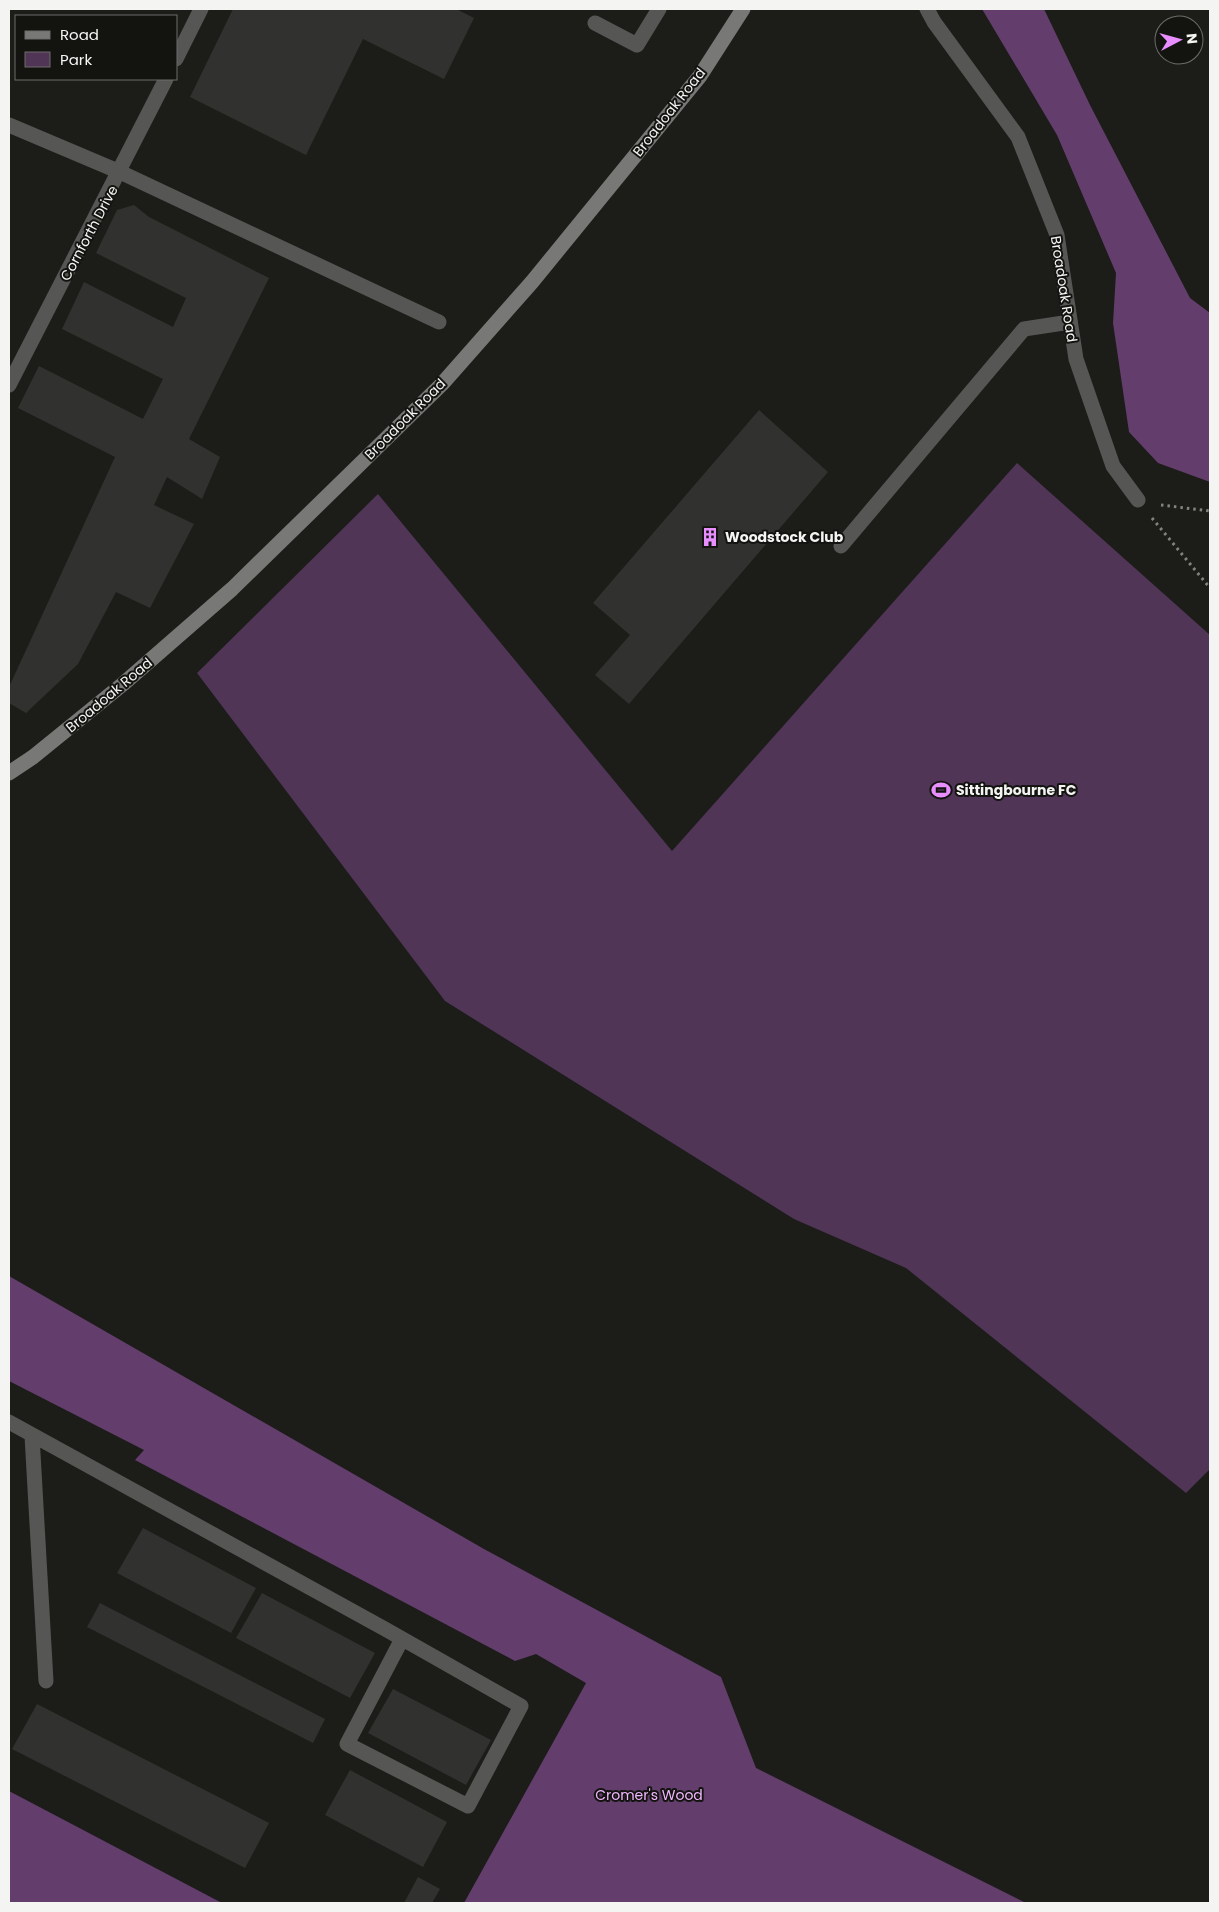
<svg xmlns="http://www.w3.org/2000/svg" width="1219" height="1912" viewBox="0 0 1219 1912" font-family="Poppins,sans-serif">
	<rect width="100%" height="100%" fill="#1c1c19"/>
	<path fill="#503557" d="M1017,463L1210,635V1469L1186,1493L906,1268L794,1219L445,1001L197,673L378,494L672,851Z"/>
	<path fill="#633d6c" d="M982,9H1044L1090,105L1190,298L1210,313V482L1158,463L1129,432L1113,323L1116,273L1057,135Z
		M9,1276L484,1549L721,1677L756,1768L1026,1903H464L586,1683L536,1654L515,1661L135,1460L144,1450L9,1381Z
		M9,1791L222,1903H9Z"/>
	<path fill="#31312f" d="M233,9H456L474,18L444,79L363,39L306,155L190,97Z
		M134,205L149,217L269,278L189,439L220,457L202,499L167,477L154,505L194,524L150,608L116,592L78,664L26,713L9,703V687L115,457L18,408L39,366L143,419L163,379L62,329L84,282L173,327L186,298L96,253L117,210Z
		M759,410L828,472L629,704L595,675L630,635L593,603Z
		M143,1528L256,1588L231,1633L117,1573Z
		M262,1593L375,1653L350,1698L236,1638Z
		M100,1603L325,1719L313,1743L87,1627Z
		M393,1689L491,1740L466,1785L368,1733Z
		M37,1704L269,1823L245,1868L12,1749Z
		M350,1770L447,1822L423,1867L325,1815Z
		M418,1877L440,1889L432,1903H404Z"/>
	<g fill="none" stroke-linecap="round" stroke-linejoin="round">
		<path stroke="#82827f" stroke-width="3" stroke-dasharray="2.5 4" stroke-linecap="butt" d="M1161,505L1210,511
			M1152,518L1210,588"/>
		<path stroke="#565655" stroke-width="15" d="M595,23L637,45L659,9
			M176,59L201,9
			M9,125L120,172L439,322
			M9,385L166,79
			M841,546L1024,329L1070,322
			M9,1422L385,1629L521,1706L468,1806L347,1744L402,1639
			M32,1436L46,1681"/>
		<path stroke="#565655" stroke-width="15" d="M927,9L934,22L1018,137L1057,235L1076,359L1113,466L1138,500"/>
		<path stroke="#787876" stroke-width="15" d="M9,773L33,757L123,684L232,589L442,384L532,282L700,76L743,9"/>
	</g>
	<defs>
		<g id="building-bare" transform="scale(1.5)"><path d="M-4-6H4V6H1V3H-1V6H-4ZM-2.5-4.3h1.7v1.8h-1.7ZM.8-4.3h1.7v1.8H.8ZM-2.5-1h1.7V.8h-1.7ZM.8-1h1.7V.8H.8Z" fill="#e88eff" stroke="#131310" stroke-width="2.5" paint-order="stroke"/></g>
		<g id="stadium-bare" transform="scale(1.5)"><path d="M0-5a6.5 5 0 1 0 0 10a6.5 5 0 1 0 0-10ZM-3.5-1.8h7v3.6h-7Z" fill="#e88eff" stroke="#131310" stroke-width="2.5" paint-order="stroke"/></g>
	</defs>
	<g fill-rule="evenodd">
		<use href="#building-bare" x="710" y="537"/>
		<use href="#stadium-bare" x="941" y="790"/>
	</g>
	<g text-anchor="middle" dominant-baseline="central" stroke-width="4" stroke-linejoin="round" paint-order="stroke">
		<g font-size="14" fill="#f4f4f2" stroke="#131310">
			<text transform="translate(669 112) rotate(-52)">Broadoak Road</text>
			<text transform="translate(89 233) rotate(-62)">Cornforth Drive</text>
			<text transform="translate(1064 289) rotate(81)">Broadoak Road</text>
			<text transform="translate(405 419) rotate(-45)">Broadoak Road</text>
			<text transform="translate(109 695) rotate(-40)">Broadoak Road</text>
		</g>
		<g font-size="14" font-weight="bold" fill="#f4f4f2" stroke="#131310" text-anchor="start">
			<text x="725" y="537">Woodstock Club</text>
			<text x="956" y="790">Sittingbourne FC</text>
		</g>
		<g font-size="14" fill="#f1b6ff" stroke="#131310">
			<text x="649" y="1795">Cromer's Wood</text>
		</g>
	</g>
	<rect width="1219" height="1912" fill="none" stroke="#f4f4f2" stroke-width="20"/>
	<rect x="15" y="15" width="162" height="65" fill="#131310" stroke="#6d6d6a"/>
	<rect x="25" y="31" width="25" height="8" fill="#787876" stroke="#6d6d6a"/>
	<text x="60" y="40" font-size="15" fill="#f4f4f2">Road</text>
	<rect x="25" y="52" width="25" height="15" fill="#503557" stroke="#6d6d6a"/>
	<text x="60" y="65" font-size="15" fill="#f4f4f2">Park</text>
	<g transform="translate(1179 40) rotate(84)"><circle r="24" fill="#131310" stroke="#6d6d6a"/>
	<path d="M0-4L9 19L0 12L-9 19Z" fill="#e88eff"/>
	<text y="-8" font-size="14" font-weight="bold" text-anchor="middle" fill="#f4f4f2">N</text>
	</g>
</svg>
